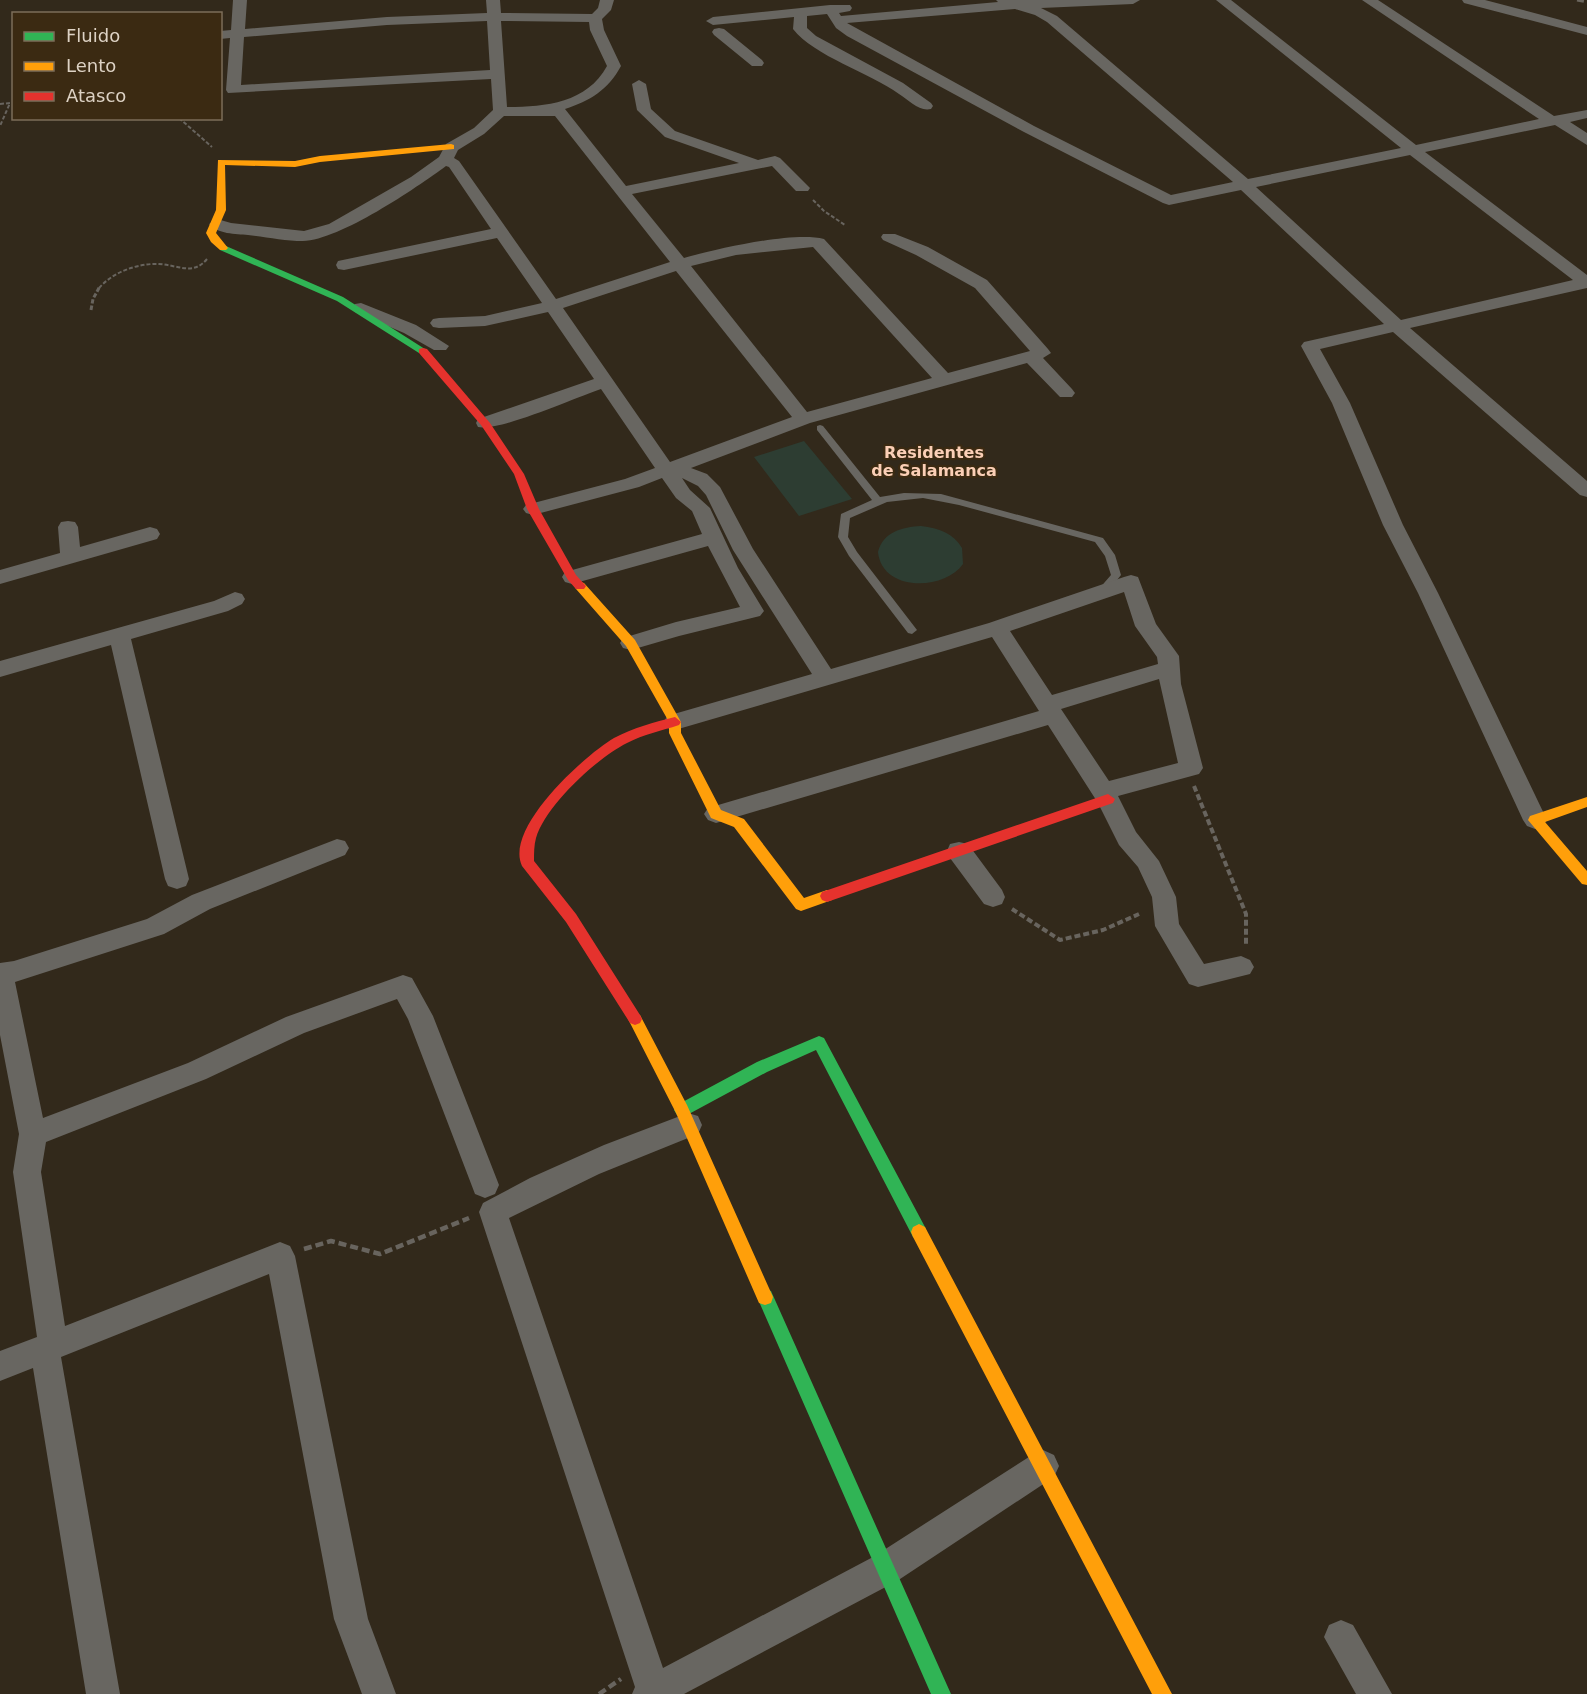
<svg xmlns="http://www.w3.org/2000/svg" width="1587" height="1694" viewBox="0 0 1587 1694" font-family="'DejaVu Sans',sans-serif">
	<rect width="100%" height="100%" fill="#32291b"/>
	<path fill="#2d3d32" d="M804,441L852,499L799,516L754,457Z
		M921,526C939,528 953,533 962,548L963,564C944,591 882,592 878,552C883,532 902,527 921,526Z"/>
	<g fill="none" stroke-linecap="round" stroke-linejoin="round">
		<path stroke="#68645e" stroke-width="2" stroke-dasharray="4 2" stroke-linecap="butt" d="M0,104L10,103L0,126
			M179,118L212,147
			M813,200L824,211L845,225
			M99,288C113,272 138,263 159,264C178,265 193,276 207,259"/>
		<path stroke="#68645e" stroke-width="3" stroke-dasharray="4.5 2" stroke-linecap="butt" d="M91,310L93,299L100,286"/>
		<path stroke="#68645e" stroke-width="4" stroke-dasharray="6 3" stroke-linecap="butt" d="M1194,786L1246,914V945
			M1012,909L1060,940L1103,930L1139,914"/>
		<path stroke="#68645e" stroke-width="4.5" stroke-dasharray="8 4" stroke-linecap="butt" d="M304,1249L331,1241L380,1254L469,1218
			M599,1694L621,1679"/>
		<path fill="#686661" fill-rule="evenodd" d="M820,425L823,426L880,497L904,493L941,494L1103,538L1115,555L1121,575L1106,594H1098L1097,592L1098,590L1111,575L1105,556L1095,542L959,505L923,498L887,502L850,518L848,537L857,552L917,630L912,634L908,633L849,556L838,537L841,514L872,500L817,430V426Z"/>
		<path fill="#686661" fill-rule="evenodd" d="M233,0H247L245,29L387,17L487,13L486,0H500L501,13L592,14L598,8L600,0H614L611,10L602,19L604,30L621,66C608,90 590,101 565,109L626,186L739,163L665,137L637,110L632,84L639,80L646,84L651,109L675,131L758,160L775,156L780,158L810,188L808,191H796L772,166L632,194L684,258C716,249 793,231 824,239L948,373L1030,351L975,288L916,255L883,240L881,237L883,234H895L928,247L987,280L1048,349L1051,353L1043,358L1072,389L1075,393L1072,397H1060L1027,363L810,423L691,468L707,474L720,487L753,549L831,669L989,623L1124,577L1131,575L1138,577L1156,624L1179,656L1181,684L1203,768L1199,774L1118,796L1136,832L1159,861L1176,897L1179,924L1204,964L1241,956L1250,960L1254,967L1250,974L1198,987L1189,984L1155,926L1152,897L1138,867L1119,845L1098,803L1048,725L716,823L708,820L704,814L708,808L1039,711L992,637L675,730L667,728L664,722L667,716L812,674L733,550L706,495L698,486L682,478L690,490L710,508L738,568L764,611L760,616L679,636L631,650L623,648L620,643L623,638L676,622L740,607L708,546L572,584L565,582L562,577L565,572L702,534L692,511L676,498L662,478L639,487L533,515L526,513L523,509L526,505L625,479L655,468L601,389C577,397 499,432 478,427L476,423L478,419L594,379L548,312L485,326L439,328L433,327L430,323L433,319L439,318L485,316L542,303L497,238L344,270L338,269L336,265L338,261L491,229L449,167L446,166C416,188 340,240 303,241C285,241 266,237 248,235C236,234 217,234 209,224L217,219L231,223L304,231L329,224L411,177L439,157L446,144L474,128L493,110L491,79L228,93L226,90L230,38L220,39V31L231,30ZM487,21L490,70L241,85L244,37L387,25ZM501,21L589,22L590,30L607,66C587,103 545,107 507,107ZM504,116H555L670,262L556,299L459,161L454,158L458,150L484,134ZM813,247L932,378L807,412L691,266L736,255ZM676,271L792,417L670,462L563,308ZM1124,592L1135,626L1157,657L1158,664L1052,695L1010,631ZM1159,679L1178,763L1109,781L1061,709Z
			M996,0H1140L1133,4L1041,8L1057,16L1248,179L1401,148L1216,0H1231L1416,145L1539,119L1362,0H1378L1554,116L1587,110V118L1570,122L1587,133V145L1555,125L1425,152L1587,275V288L1410,328L1587,481V497L1580,495L1393,332L1320,349L1350,403L1403,525L1438,593L1547,820L1543,826L1535,829L1527,826L1523,820L1418,593L1383,525L1332,403L1301,346L1304,342L1384,324L1241,190L1169,205L1163,203L1024,132L847,36L836,28L827,14L807,16V28L816,36L903,83L931,103L933,106L931,109C919,112 909,100 899,94C870,73 814,56 793,29L794,17L713,25L706,21L713,17L830,5H850L852,8L850,11L839,13L841,16L998,2ZM1015,9L1035,15L1047,22L1233,182L1171,195L1034,126L847,23ZM1410,155L1573,280L1401,320L1256,187Z
			M1462,0H1485L1587,27V35L1464,3Z
			M719,28L724,29L762,60L764,63L762,66H752L714,35L712,32L714,29Z
			M361,303L416,325L449,346L446,350H434L404,333L355,312L352,308L355,304Z
			M68,521L75,522L78,527L80,547L150,527L157,529L160,534L157,539L0,584V570L60,553L58,527L61,522Z
			M235,592L242,594L245,599L242,604L228,611L131,639L189,879L186,886L177,889L168,886L165,879L111,645L0,677V661L214,601Z
			M337,839L345,841L349,848L345,855L210,909L164,934L15,982L43,1118L188,1063L286,1017L403,975L412,978L433,1016L499,1185L495,1194L485,1198L475,1194L408,1019L397,999L304,1033L206,1079L46,1142L41,1172L65,1326L280,1242L290,1246L295,1256L368,1619L396,1694H362L334,1619L269,1274L61,1357L120,1694H86L33,1368L0,1381V1351L37,1337L13,1172L19,1134L0,1035V963L14,961L147,919L192,895Z
			M959,842L968,844L1002,890L1005,897L1002,904L993,907L984,904L950,858L947,851L950,844Z
			M688,1113L698,1116L702,1125L698,1134L599,1174L509,1218L663,1668L873,1557L1032,1455L1043,1450L1054,1455L1059,1466L1054,1477L897,1581L684,1694H632L635,1687L479,1212L483,1203L530,1178L604,1145Z
			M1341,1620L1353,1625L1392,1694H1356L1324,1637L1329,1625Z"/>
		<path fill="#30b455" fill-rule="evenodd" d="M220,246H226L343,297L428,351L427,353H419L337,301L220,250Z
			M819,1036L824,1038L925,1227L927,1232L925,1237L919,1240L913,1237L816,1050L767,1072L687,1115L682,1117L677,1115L674,1110L677,1105L757,1062Z
			M765,1289L771,1291L951,1694H931L757,1297L759,1291Z"/>
		<path fill="#ff9f0a" fill-rule="evenodd" d="M451,144L454,145V149L320,162L295,167L225,165L226,210L216,233L228,248L226,250H220L211,242L206,233L216,210L218,160L295,161L320,156Z
			M580,582L584,583L635,640L681,722V733L721,810L744,819L804,898L827,890L832,892L834,896L832,900L801,911L796,909L734,827L711,818L669,733V722L626,646L576,589L574,586L576,583Z
			M1587,797V807L1545,822L1587,871V885L1582,884L1528,820L1530,816Z
			M635,1013L640,1015L687,1105L773,1297L771,1303L765,1305L759,1303L676,1113L628,1019L630,1015Z
			M919,1224L925,1227L1172,1694H1152L913,1237L911,1232L913,1227Z"/>
		<path fill="#e5322d" fill-rule="evenodd" d="M423,348L427,349L490,423L524,474L539,509L576,575L586,586L584,589H576L568,580L527,509L514,474L481,425L419,353V349Z
			M675,717L681,722L679,725C661,731 644,734 627,743C597,758 546,805 536,838C534,845 534,853 534,861L576,914L640,1015L642,1019L640,1023L635,1025L630,1023L566,922L522,866C504,828 585,755 614,738C633,728 654,722 675,717Z
			M1108,794L1115,799L1113,803L827,902L822,900L820,896L822,892Z"/>
		<path stroke="#6b665e" stroke-width="3" stroke-dasharray="7 7" stroke-linecap="butt" d="M1577,0L1587,2"/>
	</g>
	<g text-anchor="middle" dominant-baseline="central" stroke-width="4.5" stroke-linejoin="round" paint-order="stroke">
		<g font-size="16" font-weight="bold" fill="#fbcfb6" stroke="#3b2a12">
			<text x="934" y="452">Residentes<tspan x="934" dy="18">de Salamanca</tspan></text>
		</g>
	</g>
	<rect x="12" y="12" width="210" height="108" fill="#3b2a12" stroke="#7c6d59" stroke-width="1.5"/>
	<rect x="24" y="32" width="30" height="9" fill="#30b455" stroke="#7c6d59" stroke-width="1.5"/>
	<text x="66" y="42" font-size="18" fill="#ddd2c4">Fluido</text>
	<rect x="24" y="62" width="30" height="9" fill="#ff9f0a" stroke="#7c6d59" stroke-width="1.5"/>
	<text x="66" y="72" font-size="18" fill="#ddd2c4">Lento</text>
	<rect x="24" y="92" width="30" height="9" fill="#e5322d" stroke="#7c6d59" stroke-width="1.5"/>
	<text x="66" y="102" font-size="18" fill="#ddd2c4">Atasco</text>
</svg>
